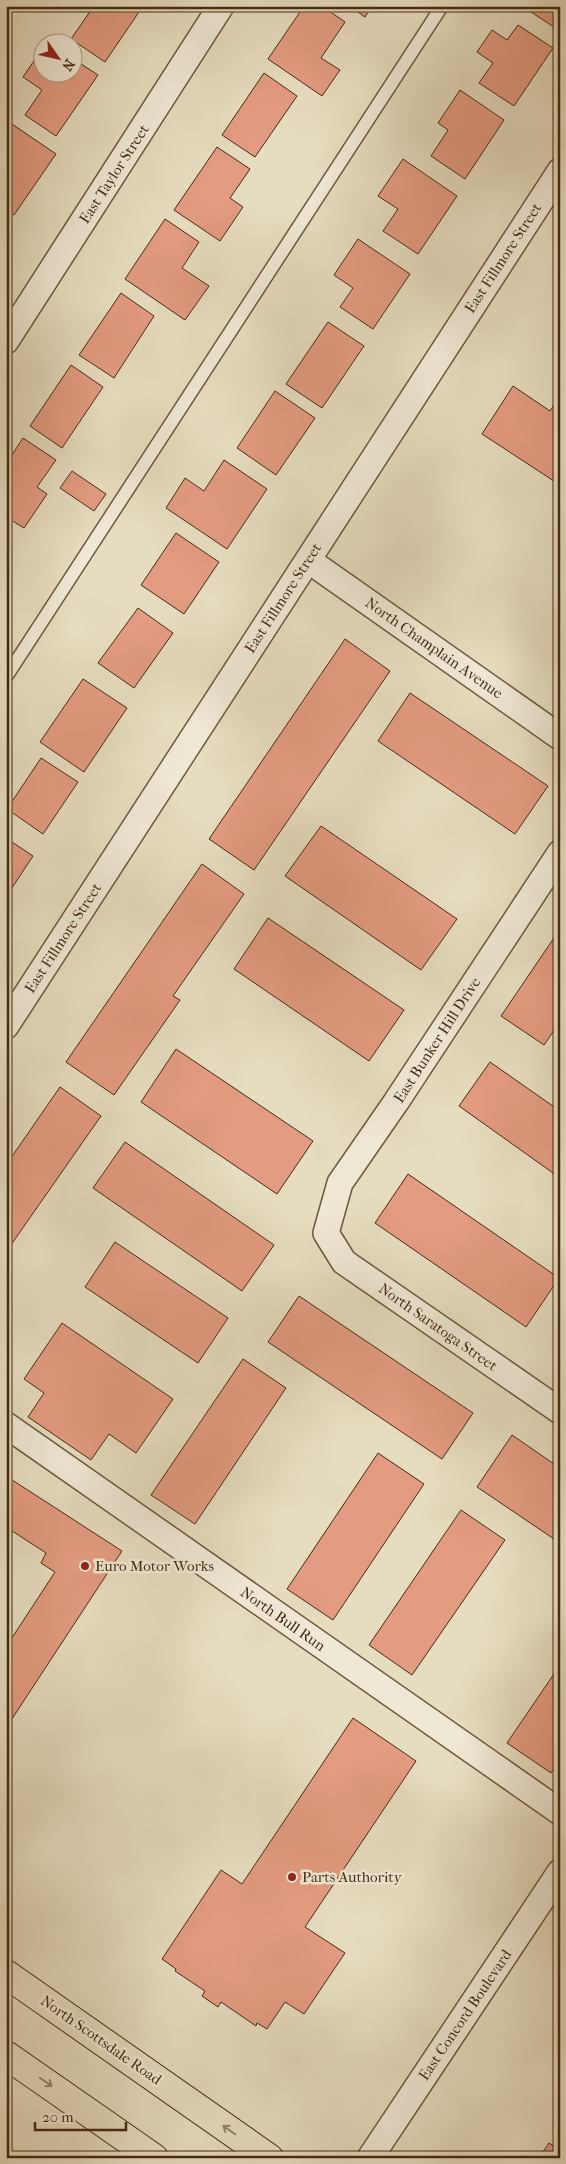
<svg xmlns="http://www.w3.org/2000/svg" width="566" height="2164" viewBox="0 0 566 2164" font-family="'IM FELL French Canon',serif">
	<rect width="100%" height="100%" fill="#e6dcbf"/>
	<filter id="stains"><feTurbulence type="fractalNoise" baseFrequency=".004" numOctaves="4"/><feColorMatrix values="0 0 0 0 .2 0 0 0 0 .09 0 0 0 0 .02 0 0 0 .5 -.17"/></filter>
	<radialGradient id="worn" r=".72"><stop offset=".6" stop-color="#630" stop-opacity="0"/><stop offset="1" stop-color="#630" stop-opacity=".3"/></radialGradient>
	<path fill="#e39b81" stroke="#462b11" d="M79,6H143L105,62L71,39L89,13Z
		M304,6H322L345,22L321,58L340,70L322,96L268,59Z
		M349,6H372L365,17Z
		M530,6H560V31L528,10Z
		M518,25L553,48L514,106L479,83L493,63L477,52L492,30L507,40Z
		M42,49V72H72V58L98,75L56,136L25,115L42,90L23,77Z
		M264,73L297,96L255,157L222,135Z
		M460,90L504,120L465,179L431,156L448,130L438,123Z
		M6,120L56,154L14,215L6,210Z
		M217,147L250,169L230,198L243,207L220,241L174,210Z
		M403,159L457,196L418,254L383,231L398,209L378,196Z
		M165,219L199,242L182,268L209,286L185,320L125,279Z
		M358,239L410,274L373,329L340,307L353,288L334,275Z
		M121,293L154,316L114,378L79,355Z
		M328,322L364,346L322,408L286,384Z
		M71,365L103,387L62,448L30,426Z
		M513,386L550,411L560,396V485L482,434Z
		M275,391L315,418L276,475L237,448Z
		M23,438L56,460L37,487L47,494L24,528L6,517V464Z
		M224,460L267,489L227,549L166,508L185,478L204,491Z
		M72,471L106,494L94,511L60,488Z
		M176,533L219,562L184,614L141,585Z
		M138,608L173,633L134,688L98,663Z
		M345,639L390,671L254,870L209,839Z
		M83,679L127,708L84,772L40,742Z
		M410,693L548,786L515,834L378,741Z
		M41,758L78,782L43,834L7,809Z
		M321,826L457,919L421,970L285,876Z
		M6,838L33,856L6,897Z
		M202,864L244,894L173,996L180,1000L114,1095L66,1062Z
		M268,918L404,1010L369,1061L234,969Z
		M560,929V1022L544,1045L501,1016Z
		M176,1049L313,1141L277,1194L141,1102Z
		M490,1062L560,1111V1178L459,1106Z
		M60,1087L101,1116L6,1252V1165Z
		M125,1142L274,1245L242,1291L93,1188Z
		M408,1174L559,1278L526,1327L375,1223Z
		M115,1242L228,1318L198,1363L85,1287Z
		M299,1296L473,1413L442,1459L268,1342Z
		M62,1323L173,1399L136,1453L109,1434L91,1460L28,1417L44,1393L24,1379Z
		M243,1359L286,1388L195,1524L151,1495Z
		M512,1435L560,1468V1543L477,1487Z
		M378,1453L424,1484L333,1620L287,1589Z
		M6,1476L122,1551L6,1728V1647L55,1572L41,1563L46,1553L6,1527Z
		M461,1510L505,1540L412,1675L369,1645Z
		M560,1665V1761L551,1773L507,1743Z
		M353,1718L416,1761L305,1927L345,1953L304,2014L285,2002L267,2029L257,2023L256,2026L221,2002L218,2007L202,1996L205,1991L175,1971L176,1969L162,1959L221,1870L242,1884Z
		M549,2143L560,2150V2158H539Z"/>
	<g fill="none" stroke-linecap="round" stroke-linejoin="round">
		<g stroke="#6e573c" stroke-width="15">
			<path id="service" d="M6,677L442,6"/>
		</g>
		<g stroke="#6e573c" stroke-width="28">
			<path id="minor" d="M6,341L221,6
				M308,560L560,737
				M560,853L396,1102L340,1183L326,1233L344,1262L560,1411
				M6,1026L560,171
				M6,1425L560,1812
				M370,2158L560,1872"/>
		</g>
		<g stroke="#462b11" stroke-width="30">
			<path id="primary" d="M6,1974L269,2158
				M6,2055L154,2158"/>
		</g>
		<use href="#service" stroke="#efe8d5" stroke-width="12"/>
		<use href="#minor" stroke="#efe8d5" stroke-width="25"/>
		<use href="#primary" stroke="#e6dcbf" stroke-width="28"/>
	</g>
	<defs><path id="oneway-shaft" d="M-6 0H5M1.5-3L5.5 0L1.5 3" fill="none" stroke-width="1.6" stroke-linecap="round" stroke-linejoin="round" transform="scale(1.25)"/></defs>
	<g stroke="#968468">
		<use href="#oneway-shaft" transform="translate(46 2082) rotate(35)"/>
		<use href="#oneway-shaft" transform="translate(229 2130) rotate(-145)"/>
	</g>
	<g fill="#8f2418" stroke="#efe8d5" stroke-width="2">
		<circle cx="85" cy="1566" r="5"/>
		<circle cx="292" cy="1877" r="5"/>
	</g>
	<g text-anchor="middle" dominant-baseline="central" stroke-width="5" stroke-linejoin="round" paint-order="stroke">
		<g font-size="15" fill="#462b11" stroke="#efe8d5">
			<text transform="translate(114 174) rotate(-57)">East Taylor Street</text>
			<text transform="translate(503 258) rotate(-57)">East Fillmore Street</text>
			<text transform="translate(283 598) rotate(-57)">East Fillmore Street</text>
			<text transform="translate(434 648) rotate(35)">North Champlain Avenue</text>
			<text transform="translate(63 938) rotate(-57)">East Fillmore Street</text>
			<text transform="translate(437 1040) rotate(-57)">East Bunker Hill Drive</text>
			<text transform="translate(438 1327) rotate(35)">North Saratoga Street</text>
			<text transform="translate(283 1619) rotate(35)">North Bull Run</text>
			<text transform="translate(465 2015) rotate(-56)">East Concord Boulevard</text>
			<text transform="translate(101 2040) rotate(35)">North Scottsdale Road</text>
		</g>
		<g font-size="15" fill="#462b11" stroke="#efe8d5" text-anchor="start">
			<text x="95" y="1566">Euro Motor Works</text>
			<text x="302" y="1877">Parts Authority</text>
		</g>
	</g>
	<rect width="566" height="2164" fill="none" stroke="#e6dcbf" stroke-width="25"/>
	<rect x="8" y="8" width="551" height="2149" fill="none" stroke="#462b11" stroke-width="2.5"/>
	<rect x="12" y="12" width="541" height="2139" fill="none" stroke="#462b11"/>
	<g transform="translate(58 58) rotate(124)"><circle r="24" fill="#efe8d5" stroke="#ab9c87"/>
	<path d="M0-4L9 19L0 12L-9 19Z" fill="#8f2418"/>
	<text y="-8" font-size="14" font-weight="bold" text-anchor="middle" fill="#462b11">N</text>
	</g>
	<path d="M35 2122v8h91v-8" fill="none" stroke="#462b11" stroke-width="2.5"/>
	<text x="42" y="2122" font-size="15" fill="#462b11" stroke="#efe8d5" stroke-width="4" paint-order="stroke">20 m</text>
	<rect width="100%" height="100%" filter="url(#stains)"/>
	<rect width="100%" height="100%" fill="url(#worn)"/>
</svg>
